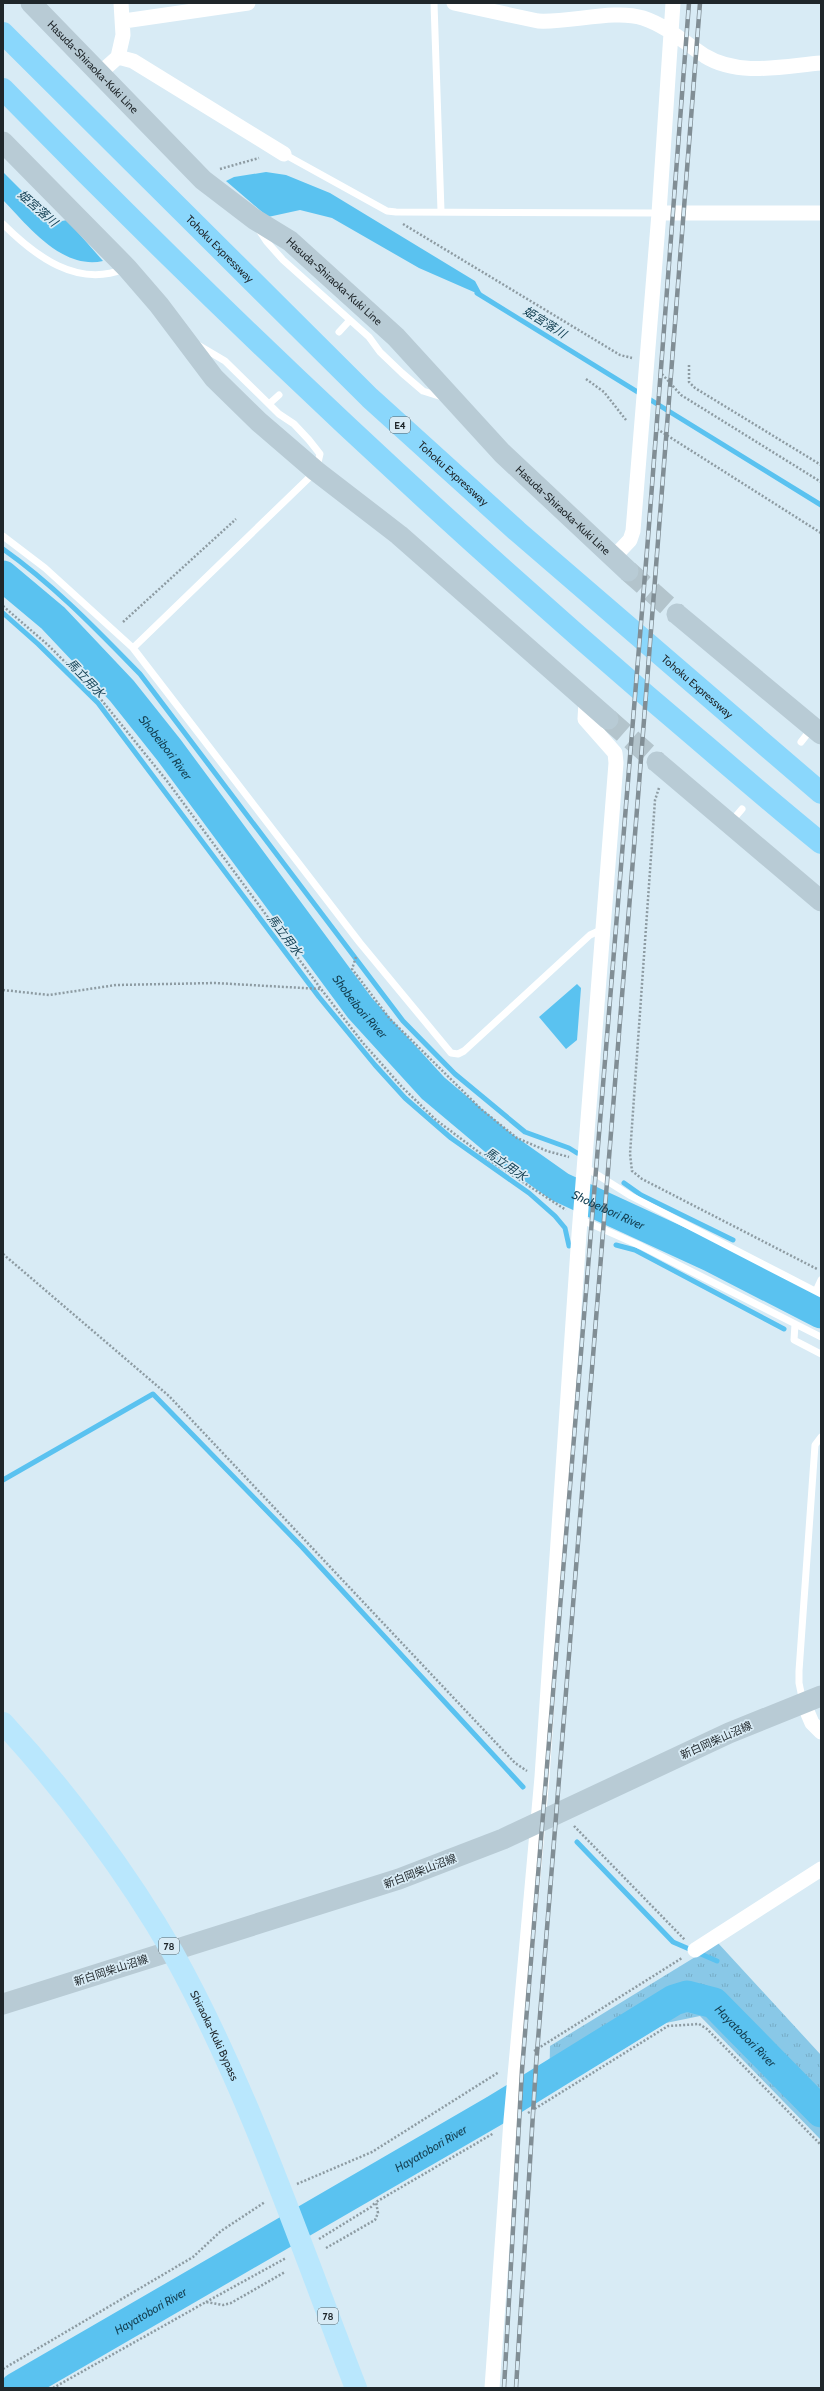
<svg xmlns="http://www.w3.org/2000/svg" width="824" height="2391" viewBox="0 0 824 2391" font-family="Cabin,'Noto Sans JP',sans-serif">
	<defs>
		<pattern id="grass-tufts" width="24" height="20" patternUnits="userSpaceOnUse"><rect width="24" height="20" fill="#89c8e7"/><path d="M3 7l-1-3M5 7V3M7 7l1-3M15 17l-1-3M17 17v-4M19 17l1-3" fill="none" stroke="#76acc6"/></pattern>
	</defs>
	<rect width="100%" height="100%" fill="#d8ebf5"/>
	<path fill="url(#grass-tufts)" d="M718,1943L821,2055V2140L700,2016L666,2023L549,2094L550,2046Z"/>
	<path fill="#5ac2f0" d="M3,172L50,219L57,222L67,220L103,261C62,270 28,226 3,200Z
		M266,172L286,175L330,193L475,281L483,296L419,268L332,218L300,210L268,217L226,181L234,177Z
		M577,984L581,988L577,1040L566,1049L539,1017Z"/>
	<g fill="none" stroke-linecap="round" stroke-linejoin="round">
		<path stroke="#5ac2f0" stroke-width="5" d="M477,293L821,505
			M3,549C54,585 97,630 140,674L403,1021L455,1074L525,1132L569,1148L577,1153
			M3,613L38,644L98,703L319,997L375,1065L405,1098L451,1138L529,1193L555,1216L565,1228L569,1246
			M624,1183L641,1195L733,1240
			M616,1245L635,1250L784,1329
			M3,1480L153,1394L302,1547L523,1787
			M577,1842L673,1942L717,1961"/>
		<g stroke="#5ac2f0" stroke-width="31">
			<path id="s1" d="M3,576L53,618L122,691L169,750L360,1008L433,1088L502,1146L560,1187L712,1257L821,1313"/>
			<path id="s2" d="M16,2388L494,2111L674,2000L687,1996L714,2003L821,2112"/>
		</g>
		<path stroke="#b3c4cc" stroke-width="21" stroke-dasharray="21 10" stroke-linecap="butt" d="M628,571L677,614
			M608,719L657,762"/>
		<path stroke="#8d9ba2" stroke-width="2.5" stroke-dasharray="2 2" stroke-linecap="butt" d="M220,169L259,158
			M403,224L620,355L632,358
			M689,365V382L695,388L821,465
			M662,374L681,395L821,482
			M586,379L604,392L626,420
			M657,429L821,533
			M3,606L48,645L95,692L167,781L321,989L363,1043L402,1087L436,1120L492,1162L566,1210
			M123,622L236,519
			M659,788L655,800L630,1154L632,1171L642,1179L817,1269
			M356,957L352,969L390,1019L481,1109L517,1138L547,1151L569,1157
			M3,990L49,995L116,985L215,983L321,989
			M3,1254L169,1396L515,1763L527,1771
			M574,1826L685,1940
			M534,2051L682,1958
			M528,2113L668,2026L699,2024L707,2029L821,2145
			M297,2184L372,2152L499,2072
			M319,2239L371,2207L376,2202
			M326,2248L375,2220L378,2213L376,2202L494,2133
			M206,2302L286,2258
			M3,2369L193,2257L221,2231L265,2202
			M53,2388L206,2302L223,2305L231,2303L285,2272"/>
		<path stroke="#fff" stroke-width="7" d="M434,3L441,211
			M284,154L387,211L396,212L659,213
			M3,224C35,256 77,288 124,269
			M259,230L267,242L283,260L369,337L380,352L402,373L423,391L442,397
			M339,332L350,320
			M269,404L279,395
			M3,536L45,568L133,648L360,943L451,1053L458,1054L464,1051L590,935L603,929
			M133,648L316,471L320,454L309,440L294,424L279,414L225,361L198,345
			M801,742L812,728
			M731,822L742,809
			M585,1167L631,1196L821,1294
			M580,1219L641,1246L821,1337
			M816,1291L821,1280
			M795,1324L794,1340L821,1354
			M803,1702L799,1683V1671L815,1445L821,1437"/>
		<path stroke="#fff" stroke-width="15" d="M454,3L538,21C570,23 614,9 643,18C667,26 685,43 705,56C739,77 784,66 821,63
			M124,21L248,3
			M118,57L133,61L284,154
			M99,74L118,57L123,35L121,3
			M659,213H821
			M613,558L630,540L633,531L659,213L673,3
			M803,1702L812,1723L821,1732
			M695,1950L821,1869
			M492,2388L511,2120L542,1777L579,1234L616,763L615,753L585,719L586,702"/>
		<g stroke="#b8cbd5" stroke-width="21">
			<path id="s3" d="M31,3L203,180L254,219L290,241L396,337L502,453L628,571"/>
			<path d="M3,142L127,268L159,305L214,378L259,422L316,471L399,535L608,719"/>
			<path d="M677,614L821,734"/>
			<path d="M657,762L821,901"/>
			<path d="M3,2004L399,1879L503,1839L729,1733L821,1696"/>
		</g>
		<path stroke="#b9e7fd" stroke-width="22" id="s4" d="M3,1723C64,1789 128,1874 173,1953C249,2090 299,2241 356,2388"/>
		<g stroke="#8ad7fc" stroke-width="22">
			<path id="s5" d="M3,33L370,398L517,531L821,793"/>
			<path d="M3,89C209,300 423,503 646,695C704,744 762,795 821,843"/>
		</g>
		<g stroke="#818e95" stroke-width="4.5">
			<path id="rail" d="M504,2388L522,2070L648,538L689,3
				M516,2388L536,2065L638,797L700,3"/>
		</g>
		<use href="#rail" stroke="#d8ebf5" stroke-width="3" stroke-dasharray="9" stroke-linecap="butt"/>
	</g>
	<g text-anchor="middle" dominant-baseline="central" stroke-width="3.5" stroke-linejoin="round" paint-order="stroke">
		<g fill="#d8ebf5" stroke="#566167" stroke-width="1">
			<rect x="390" y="417" width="20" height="16" rx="3"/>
			<rect x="159" y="1938" width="20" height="16" rx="3"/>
			<rect x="318" y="2308" width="20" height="16" rx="3"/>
		</g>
		<g font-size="10" font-weight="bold" fill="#1f262a">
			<text x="400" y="425">E4</text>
			<text x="169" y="1946">78</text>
			<text x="328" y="2316">78</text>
		</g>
		<g font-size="11" fill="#1f262a" stroke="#d8ebf5">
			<text stroke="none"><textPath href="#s3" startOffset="89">Hasuda-Shiraoka-Kuki Line</textPath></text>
			<text stroke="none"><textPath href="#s5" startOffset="306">Tohoku Expressway</textPath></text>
			<text stroke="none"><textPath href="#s3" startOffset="413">Hasuda-Shiraoka-Kuki Line</textPath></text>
			<text stroke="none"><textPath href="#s5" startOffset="630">Tohoku Expressway</textPath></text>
			<text stroke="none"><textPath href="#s3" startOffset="737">Hasuda-Shiraoka-Kuki Line</textPath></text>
			<text stroke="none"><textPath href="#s5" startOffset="954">Tohoku Expressway</textPath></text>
			<text transform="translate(716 1740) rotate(-24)">新白岡柴山沼線</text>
			<text transform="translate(420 1871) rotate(-21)">新白岡柴山沼線</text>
			<text transform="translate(111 1970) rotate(-18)">新白岡柴山沼線</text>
			<text stroke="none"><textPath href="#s4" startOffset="379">Shiraoka-Kuki Bypass</textPath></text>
		</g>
		<g font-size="12" font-style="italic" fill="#164356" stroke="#d8ebf5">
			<text transform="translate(38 208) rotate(41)">姫宮落川</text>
			<text transform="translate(545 322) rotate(32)">姫宮落川</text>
			<text transform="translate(86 678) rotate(46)">馬立用水</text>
			<text stroke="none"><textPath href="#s1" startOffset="237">Shobeibori River</textPath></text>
			<text transform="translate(285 935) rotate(53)">馬立用水</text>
			<text stroke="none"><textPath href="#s1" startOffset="561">Shobeibori River</textPath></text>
			<text transform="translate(506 1164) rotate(35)">馬立用水</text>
			<text stroke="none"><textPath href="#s1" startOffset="885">Shobeibori River</textPath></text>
			<text stroke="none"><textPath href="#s2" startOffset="851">Hayatobori River</textPath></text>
			<text stroke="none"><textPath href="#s2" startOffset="479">Hayatobori River</textPath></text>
			<text stroke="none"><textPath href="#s2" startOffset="155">Hayatobori River</textPath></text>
		</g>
	</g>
	<rect width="824" height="2391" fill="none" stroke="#1f262a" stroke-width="8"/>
</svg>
